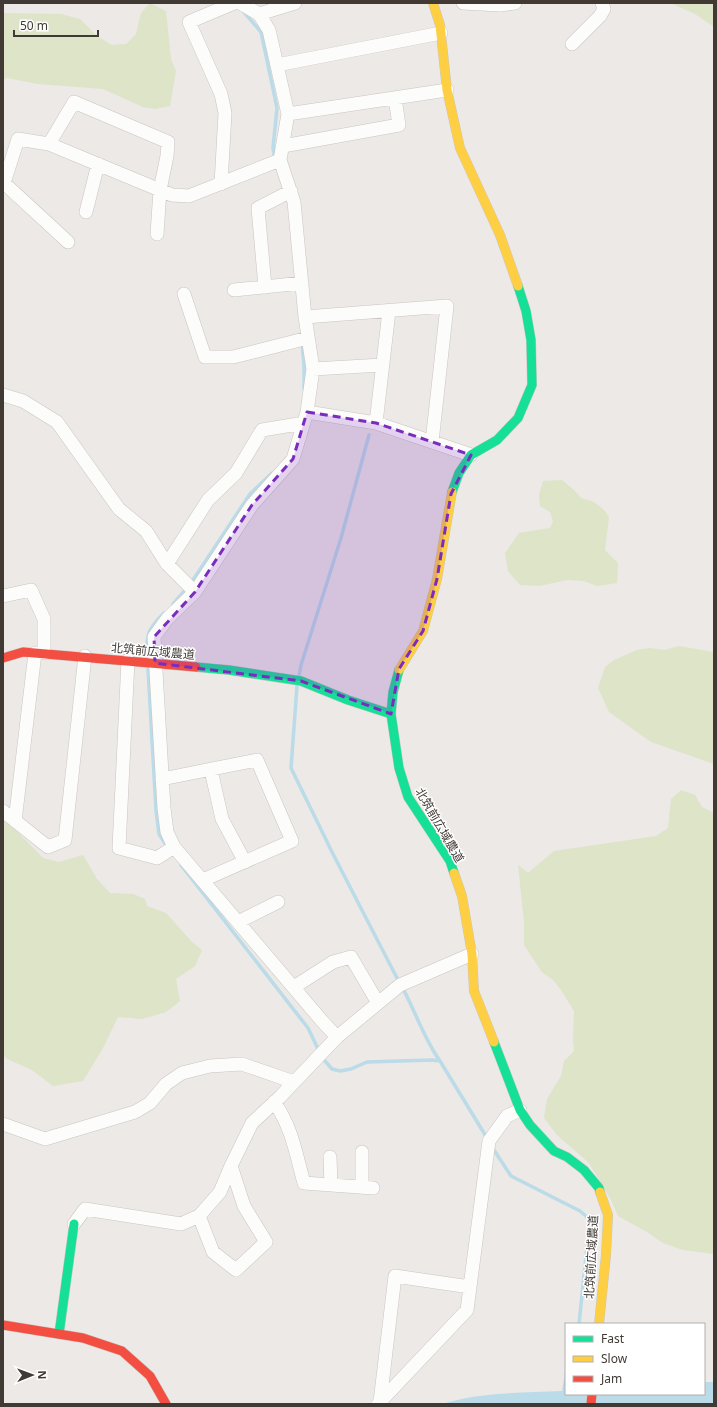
<svg xmlns="http://www.w3.org/2000/svg" width="717" height="1407" viewBox="0 0 717 1407" font-family="'Noto Sans','Noto Sans JP',sans-serif">
	<rect width="100%" height="100%" fill="#ece9e6"/>
	<path fill="#dde4c8" d="M150,3L166,11L171,59L176,71L170,106L155,109L143,107L103,89L38,84L7,78L3,80V13L61,14L80,19L97,36L112,45L126,44L136,34L141,13Z
		M670,3H714V27L695,14Z
		M562,480L574,490L581,498L594,502L604,510L609,517L605,550L618,563L617,583L598,586L583,581L567,580L539,586L520,585L508,571L505,553L519,533L550,528L553,521L550,512L540,506L539,495L543,481Z
		M679,646L713,652L714,654V764L651,742L609,712L598,688L605,667L614,660L637,650L650,648L665,650Z
		M681,790L695,795L702,807L714,813V1254L683,1250L663,1243L647,1232L618,1216L611,1200L589,1163L557,1135L544,1118L547,1099L561,1076L564,1061L574,1051L573,1040L574,1011L561,990L553,980L542,972L524,945V922L518,865L528,873L554,851L656,836L668,828L671,799Z
		M3,817L43,858L59,862L83,855L97,879L110,893L133,894L145,899L147,906L166,913L192,942L202,950L195,966L176,979L180,1001L166,1012L142,1019L118,1017L103,1048L83,1081L53,1086L32,1070L7,1059L3,1055Z"/>
	<path fill="#badbe7" d="M565,1372L566,1394H704V1382H714V1404H442C480,1392 522,1393 562,1391Z"/>
	<g fill="none" stroke-linecap="round" stroke-linejoin="round">
		<path stroke="#badbe7" stroke-width="3.5" d="M243,11L261,32L277,108L273,148L275,160
			M302,343L304,365V389
			M191,583L250,494L272,473
			M173,604L187,588
			M147,657C146,634 148,629 164,613
			M148,669L156,810L159,834L168,848
			M299,676L301,665L341,538L369,435
			M297,686L291,768L333,854L398,980C414,1006 422,1036 440,1061
			M181,865L308,1028L319,1051
			M322,1056L325,1061L332,1069L340,1071L351,1069L367,1062L432,1060L440,1061L487,1138
			M492,1147L511,1176L580,1211L588,1218L589,1228L579,1324"/>
		<g stroke="#c9c5c2" stroke-width="14">
			<path id="street" d="M240,3L259,14L269,30L288,114L280,160L294,202L305,317L313,369L307,412L293,459L252,505L195,592L167,619L154,637L164,808L167,832L174,847L322,1021L337,1037
				M463,3L500,5L515,3
				M259,14L295,3
				M572,44L600,16L604,9L602,3
				M277,65L441,33
				M288,114L447,90
				M49,144L74,102L168,142L167,156L160,190L157,234
				M283,146L399,125L395,98
				M221,184L225,113L221,94L189,22L234,3
				M86,212L98,164
				M68,242L4,183L18,139L49,144L172,195L189,196L280,160
				M265,287L258,208L291,191
				M234,290L302,283
				M184,294L205,357H233L308,338
				M305,317L447,306L432,442
				M313,369L382,365
				M3,395L23,401L57,422L119,509L146,531L167,564L195,592
				M307,412L376,423L471,455
				M376,423L389,311
				M167,564L208,500L236,473L262,430L304,423
				M3,596L31,590L44,619V653
				M128,660L119,848L157,858L174,847
				M211,770L222,819L245,862
				M162,779L257,760L292,841L203,880
				M3,811L48,847L65,840L85,656
				M15,821L35,653
				M238,922L278,902
				M294,987L333,962L351,957L378,1003
				M274,1102C292,1127 296,1154 304,1183L373,1188
				M3,1124L45,1139L135,1112L150,1103L166,1084L182,1073L210,1066L242,1064L294,1082
				M362,1152V1187
				M330,1157L331,1185
				M199,1216L213,1252L236,1270L266,1242L244,1206L231,1166
				M74,1224L85,1209L181,1224L199,1216L220,1192L231,1166L252,1123L280,1097L337,1037L400,985L472,954
				M380,1402L395,1276L470,1287
				M378,1404L467,1310L489,1141L507,1116L520,1110"/>
		</g>
		<g stroke="#ccc6c0" stroke-width="10">
			<path id="fast" d="M452,492L459,473L471,455L497,440L518,418L532,385L531,340L526,311L518,286
				M196,667L229,670L301,681L348,700L391,714
				M399,670L393,692L391,714L399,768L408,797L450,861L454,873
				M494,1042L520,1110L530,1125L554,1151L567,1157L584,1170L599,1188L600,1192
				M59,1334L74,1224"/>
		</g>
		<g stroke="#ccc6c0" stroke-width="10">
			<path id="slow" d="M433,3L440,25L447,90L460,148L500,235L518,286
				M399,670L423,631L437,579L452,492
				M454,873L462,896L472,954L474,991L494,1042
				M599,1324L606,1255L608,1215L600,1192"/>
		</g>
		<g stroke="#ccc6c0" stroke-width="10">
			<path id="jam" d="M3,658L23,652L196,667
				M3,1325L83,1338L122,1351L150,1376L166,1404
				M591,1404L592,1394"/>
		</g>
		<use href="#street" stroke="#fcfcfb" stroke-width="13"/>
		<use href="#fast" stroke="#16e098" stroke-width="9"/>
		<use href="#slow" stroke="#ffcf43" stroke-width="9"/>
		<use href="#jam" stroke="#f24e42" stroke-width="9"/>
	</g>
	<path fill="#7b2cbf" fill-opacity="0.2" stroke="#7b2cbf" stroke-width="3" stroke-dasharray="8 5" stroke-linejoin="round" d="M307,412L376,423L471,455L451,494L437,579L423,631L399,669L391,714L301,681L155,663L154,637L195,592L252,505L293,459Z"/>
	<g text-anchor="middle" dominant-baseline="central" stroke-width="3" stroke-linejoin="round" paint-order="stroke">
		<g font-size="12" fill="#413a34" stroke="#fff">
			<text transform="translate(153 651) rotate(5)">北筑前広域農道</text>
			<text transform="translate(440 825) rotate(60)">北筑前広域農道</text>
			<text transform="translate(591 1257) rotate(-87)">北筑前広域農道</text>
		</g>
	</g>
	<rect width="717" height="1407" fill="none" stroke="#413a34" stroke-width="8"/>
	<rect x="565" y="1323" width="140" height="72" fill="#ffffff" stroke="#b3b0ae"/>
	<rect x="573" y="1336" width="20" height="6" fill="#16e098" stroke="#b3b0ae"/>
	<text x="601" y="1343" font-size="12" fill="#413a34">Fast</text>
	<rect x="573" y="1356" width="20" height="6" fill="#ffcf43" stroke="#b3b0ae"/>
	<text x="601" y="1363" font-size="12" fill="#413a34">Slow</text>
	<rect x="573" y="1376" width="20" height="6" fill="#f24e42" stroke="#b3b0ae"/>
	<text x="601" y="1383" font-size="12" fill="#413a34">Jam</text>
	<g transform="translate(32 1375) rotate(89)" stroke="#ffffff" stroke-width="3" paint-order="stroke">
	<path d="M0-3L7 15L0 10L-7 15Z" fill="#413a34"/>
	<text y="-6" font-size="11" font-weight="bold" text-anchor="middle" fill="#413a34">N</text>
	</g>
	<path d="M14 30v6h84v-6" fill="none" stroke="#413a34" stroke-width="2"/>
	<text x="20" y="30" font-size="12" fill="#413a34" stroke="#ffffff" stroke-width="3" paint-order="stroke">50 m</text>
</svg>
